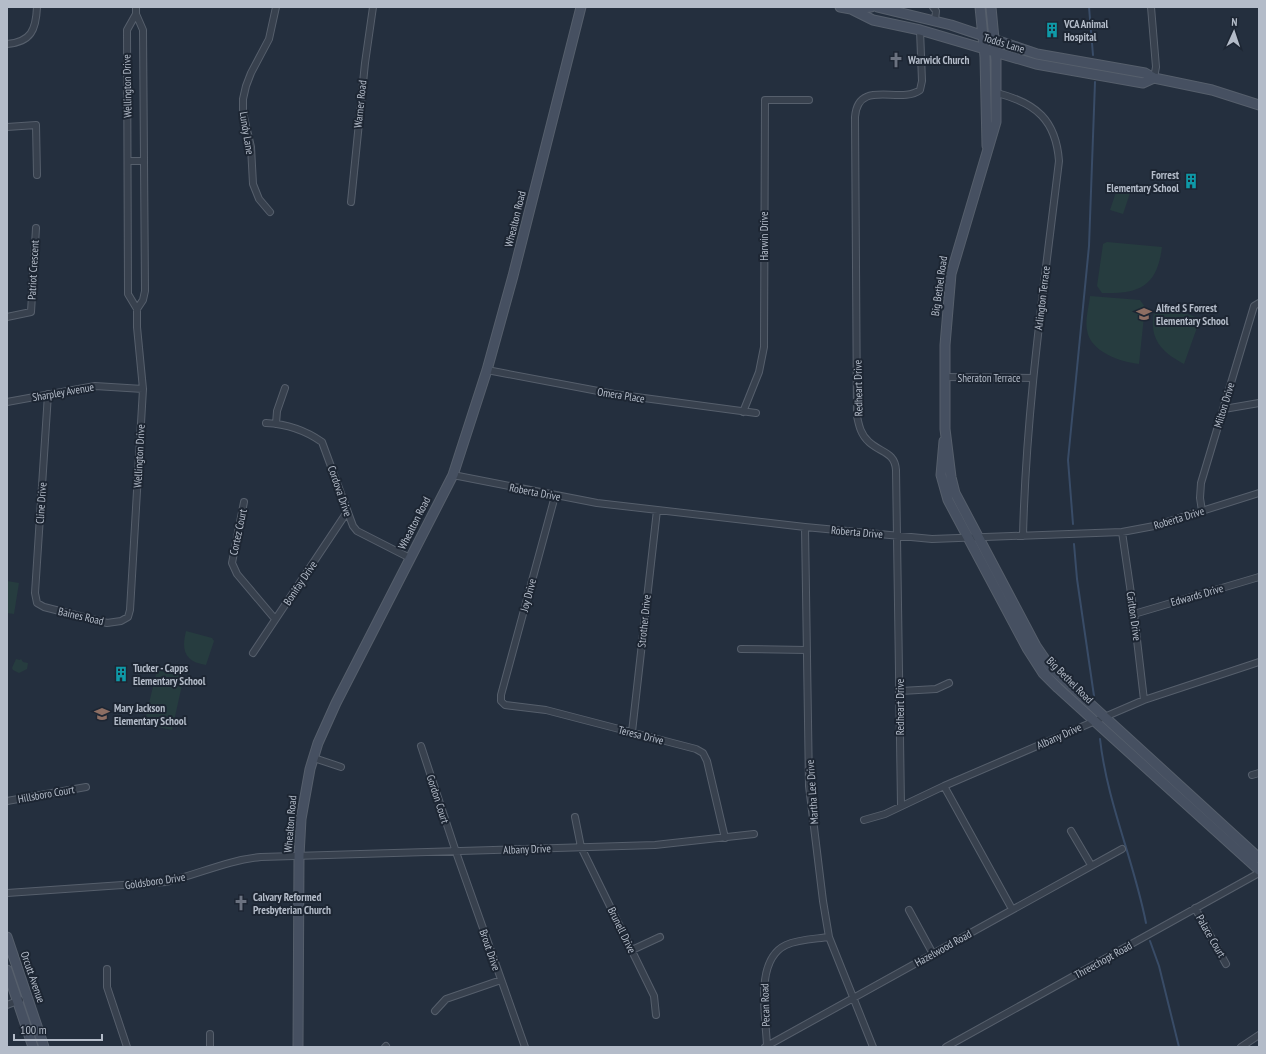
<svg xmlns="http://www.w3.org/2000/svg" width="1266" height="1054" viewBox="0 0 1266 1054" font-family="'PT Sans Narrow',sans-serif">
	<rect width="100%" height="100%" fill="#242f3e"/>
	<path fill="#263c3f" d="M1117,189L1130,193L1123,214L1110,210Z
		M1107,242L1162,247C1157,287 1139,294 1102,293L1097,286L1103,244Z
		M1090,296L1140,300L1145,307L1139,364C1121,362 1090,352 1087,330C1085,320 1089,306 1090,296Z
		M1156,304L1196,317L1199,322L1184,364C1157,350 1147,334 1156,304Z
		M7,581L19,583L14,614L7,613Z
		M186,631L212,638L214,641L206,665C185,662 181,651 186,631Z
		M16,659L20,660L21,659L23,662L28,663L27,669L19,673L13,670L12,668Z
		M157,670L184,676L172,730L144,724Z"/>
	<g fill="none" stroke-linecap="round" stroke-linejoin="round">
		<path stroke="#394c67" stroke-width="2" d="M1089,7L1093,55
			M1073,524L1068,460L1089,246L1095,82
			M1074,544L1077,579L1094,696
			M1100,739C1107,802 1134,861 1146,923
			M1150,941L1159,966L1179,1047"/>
		<g stroke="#565f6c" stroke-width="8">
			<path id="street" d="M933,7L936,11L935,20
				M1151,7L1156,67L1154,78
				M136,14L127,30L128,294L137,309
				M7,44C31,42 36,30 37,7
				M997,93C1036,103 1056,120 1059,161C1044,286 1026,410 1023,536
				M7,127L36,125L37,175
				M128,161H144
				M351,202L365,63L373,7
				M270,212L259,199L253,184L251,147L243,113V99L246,86L251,73L269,39L276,7
				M7,317L31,312L36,228
				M487,370L614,394L756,413
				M945,377L1033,378
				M48,394L35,593L37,603L44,607L107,623L121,621L128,617L130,610L143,389L137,327V309L143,300L145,291L143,30L136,14V7
				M7,402L95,386L143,389
				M1224,409L1259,403
				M743,412L759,372L764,347L765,100H809
				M266,423C286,424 305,430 322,442L353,526L357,531L410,558
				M276,424L277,411L285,388
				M453,475L597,503L805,527L932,539L1122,532L1154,526L1259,493
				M555,496L501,695V701L505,705L546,710L696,749L703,753L707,761L725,838
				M244,502L232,563L237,574L275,619
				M1202,511L1200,498L1201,483L1254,306L1259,303
				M805,527L809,786L823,901L829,937L873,1047
				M1122,532L1134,614L1144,700
				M1134,614L1259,577
				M741,649L806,650
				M253,653L347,512
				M901,691L936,689L949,683
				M632,732L657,510
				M421,746L456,852L525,1047
				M314,758L341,767
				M1252,775L1259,773
				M944,786L1012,909
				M7,801L86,787
				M901,806L896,470C895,452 881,453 869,442C861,435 859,426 857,416L855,117C858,78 900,105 920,90L922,81L920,30
				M575,817L581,847L654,996L656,1015
				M864,820L885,814L944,786L1144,700L1259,662
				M1071,831L1091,865
				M7,893L166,882C199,874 228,860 261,857L655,845L754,834
				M1195,908L1226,964
				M909,910L933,954
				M632,950L660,937
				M107,969V987L127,1047
				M7,1005L20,1000
				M435,1011L446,999L501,980
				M767,1046C766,1017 754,960 786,945C799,939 816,939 829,937
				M210,1047V1034
				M385,1047L386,1046
				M765,1047L1122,849
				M946,1047L1259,873
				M1241,1047L1259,1035"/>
		</g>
		<g stroke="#565f6c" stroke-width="11">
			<path id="secondary" d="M840,7L851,9L873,20L920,30L1036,64L1143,83L1154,78
				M877,7L951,25L1037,54L1145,73L1154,78L1212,90L1259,105
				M980,7L985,57L987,146
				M991,7L996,60V122L951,274L945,345V429L951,477L955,493L1036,646L1051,668L1259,858
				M852,9L871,7
				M944,441L941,475L948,500L1027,648L1043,673L1058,688L1259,870
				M7,937L44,1047
				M7,970L33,1047
				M298,1047L299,856L301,819L310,769L318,743L336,703L453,475L487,370L513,276L581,7"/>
		</g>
		<use href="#street" stroke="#38414e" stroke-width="6"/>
		<use href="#secondary" stroke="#465061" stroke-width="9"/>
	</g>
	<defs>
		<g id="building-bare" transform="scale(1.2)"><path d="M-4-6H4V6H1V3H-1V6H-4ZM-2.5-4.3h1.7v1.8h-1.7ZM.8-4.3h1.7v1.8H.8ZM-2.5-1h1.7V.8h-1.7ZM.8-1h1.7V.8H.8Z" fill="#0f9aa8" stroke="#1d2633" stroke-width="2.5" paint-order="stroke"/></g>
		<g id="church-bare" transform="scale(1.2)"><path d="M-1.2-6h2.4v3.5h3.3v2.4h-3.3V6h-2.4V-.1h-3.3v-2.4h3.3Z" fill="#6b7280" stroke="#1d2633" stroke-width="2.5" paint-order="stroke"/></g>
		<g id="school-bare" transform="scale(1.2)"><path d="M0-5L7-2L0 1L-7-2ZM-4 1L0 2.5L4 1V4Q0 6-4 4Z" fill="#8d6e63" stroke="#1d2633" stroke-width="2.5" paint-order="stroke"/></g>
	</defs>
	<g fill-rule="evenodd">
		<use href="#building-bare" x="1052" y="30"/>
		<use href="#church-bare" x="896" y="60"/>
		<use href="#building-bare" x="1191" y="181"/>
		<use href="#school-bare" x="1144" y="314"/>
		<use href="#building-bare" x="121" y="674"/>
		<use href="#school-bare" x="102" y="714"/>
		<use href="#church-bare" x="241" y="903"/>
	</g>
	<g text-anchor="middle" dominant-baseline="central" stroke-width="4" stroke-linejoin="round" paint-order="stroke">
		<g font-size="11" font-weight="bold" fill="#b4bcc9" stroke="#1d2633" text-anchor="start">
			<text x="1064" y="24">VCA Animal<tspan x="1064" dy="13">Hospital</tspan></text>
			<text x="908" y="60">Warwick Church</text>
			<text x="1179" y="175" text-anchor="end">Forrest<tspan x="1179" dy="13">Elementary School</tspan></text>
			<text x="1156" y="308">Alfred S Forrest<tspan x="1156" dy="13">Elementary School</tspan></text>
			<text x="133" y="668">Tucker - Capps<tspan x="133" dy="13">Elementary School</tspan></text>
			<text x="114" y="708">Mary Jackson<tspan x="114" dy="13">Elementary School</tspan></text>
			<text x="253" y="897">Calvary Reformed<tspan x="253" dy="13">Presbyterian Church</tspan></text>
		</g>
		<g font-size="11" fill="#b4bcc9" stroke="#1d2633">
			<text transform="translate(1004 43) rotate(17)">Todds Lane</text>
			<text transform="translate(127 86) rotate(-91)">Wellington Drive</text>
			<text transform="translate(360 104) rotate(-84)">Warner Road</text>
			<text transform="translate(247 133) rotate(81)">Lundy Lane</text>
			<text transform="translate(515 219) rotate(-76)">Whealton Road</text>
			<text transform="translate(764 236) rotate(-90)">Harwin Drive</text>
			<text transform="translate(33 270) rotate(-87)">Patriot Crescent</text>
			<text transform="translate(939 286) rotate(-82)">Big Bethel Road</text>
			<text transform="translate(1042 298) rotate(-83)">Arlington Terrace</text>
			<text x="989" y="378">Sheraton Terrace</text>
			<text transform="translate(858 388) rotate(-91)">Redheart Drive</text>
			<text transform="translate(63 392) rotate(-10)">Sharpley Avenue</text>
			<text transform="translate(621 395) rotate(9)">Omera Place</text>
			<text transform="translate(1224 405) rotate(-73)">Milton Drive</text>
			<text transform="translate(139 456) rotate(-87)">Wellington Drive</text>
			<text transform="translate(340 491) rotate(71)">Cordova Drive</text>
			<text transform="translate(535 492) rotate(11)">Roberta Drive</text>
			<text transform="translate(41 503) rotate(-86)">Cline Drive</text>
			<text transform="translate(1179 518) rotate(-17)">Roberta Drive</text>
			<text transform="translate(414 523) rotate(-63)">Whealton Road</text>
			<text transform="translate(238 532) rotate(-78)">Cortez Court</text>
			<text transform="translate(857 532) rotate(5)">Roberta Drive</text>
			<text transform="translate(300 583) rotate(-56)">Bonifay Drive</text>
			<text transform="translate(528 595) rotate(-75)">Joy Drive</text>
			<text transform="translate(1197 595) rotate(-16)">Edwards Drive</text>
			<text transform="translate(81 616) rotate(13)">Baines Road</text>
			<text transform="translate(1134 616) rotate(82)">Carlton Drive</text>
			<text transform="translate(644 621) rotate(-84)">Strother Drive</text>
			<text transform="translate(1070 680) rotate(45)">Big Bethel Road</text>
			<text transform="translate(900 707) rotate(-90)">Redheart Drive</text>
			<text transform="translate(641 735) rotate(14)">Teresa Drive</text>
			<text transform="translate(1059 736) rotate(-24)">Albany Drive</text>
			<text transform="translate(812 792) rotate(-94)">Martha Lee Drive</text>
			<text transform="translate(46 794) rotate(-10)">Hillsboro Court</text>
			<text transform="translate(438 799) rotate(72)">Gordon Court</text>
			<text transform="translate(290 824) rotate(-85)">Whealton Road</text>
			<text transform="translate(527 849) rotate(-2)">Albany Drive</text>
			<text transform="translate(155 881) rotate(-8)">Goldsboro Drive</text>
			<text transform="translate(622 930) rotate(64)">Brunell Drive</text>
			<text transform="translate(1211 936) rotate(60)">Palace Court</text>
			<text transform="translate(943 948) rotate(-29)">Hazelwood Road</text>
			<text transform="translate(490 950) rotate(71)">Brout Drive</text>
			<text transform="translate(1103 960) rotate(-29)">Threechopt Road</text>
			<text transform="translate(33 977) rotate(71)">Orcutt Avenue</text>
			<text transform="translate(765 1005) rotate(-92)">Pecan Road</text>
		</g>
	</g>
	<rect width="1266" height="1054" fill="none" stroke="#b4bcc9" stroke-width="16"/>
	<g transform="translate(1234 32) rotate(3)" stroke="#1d2633" stroke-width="3" paint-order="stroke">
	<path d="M0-3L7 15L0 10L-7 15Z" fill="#b4bcc9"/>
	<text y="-6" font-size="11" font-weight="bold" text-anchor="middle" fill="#b4bcc9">N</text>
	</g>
	<path d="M14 1034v6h88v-6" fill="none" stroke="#b4bcc9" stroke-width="2"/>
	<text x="20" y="1034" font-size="12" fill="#b4bcc9" stroke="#1d2633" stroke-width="3" paint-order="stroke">100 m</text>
</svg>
